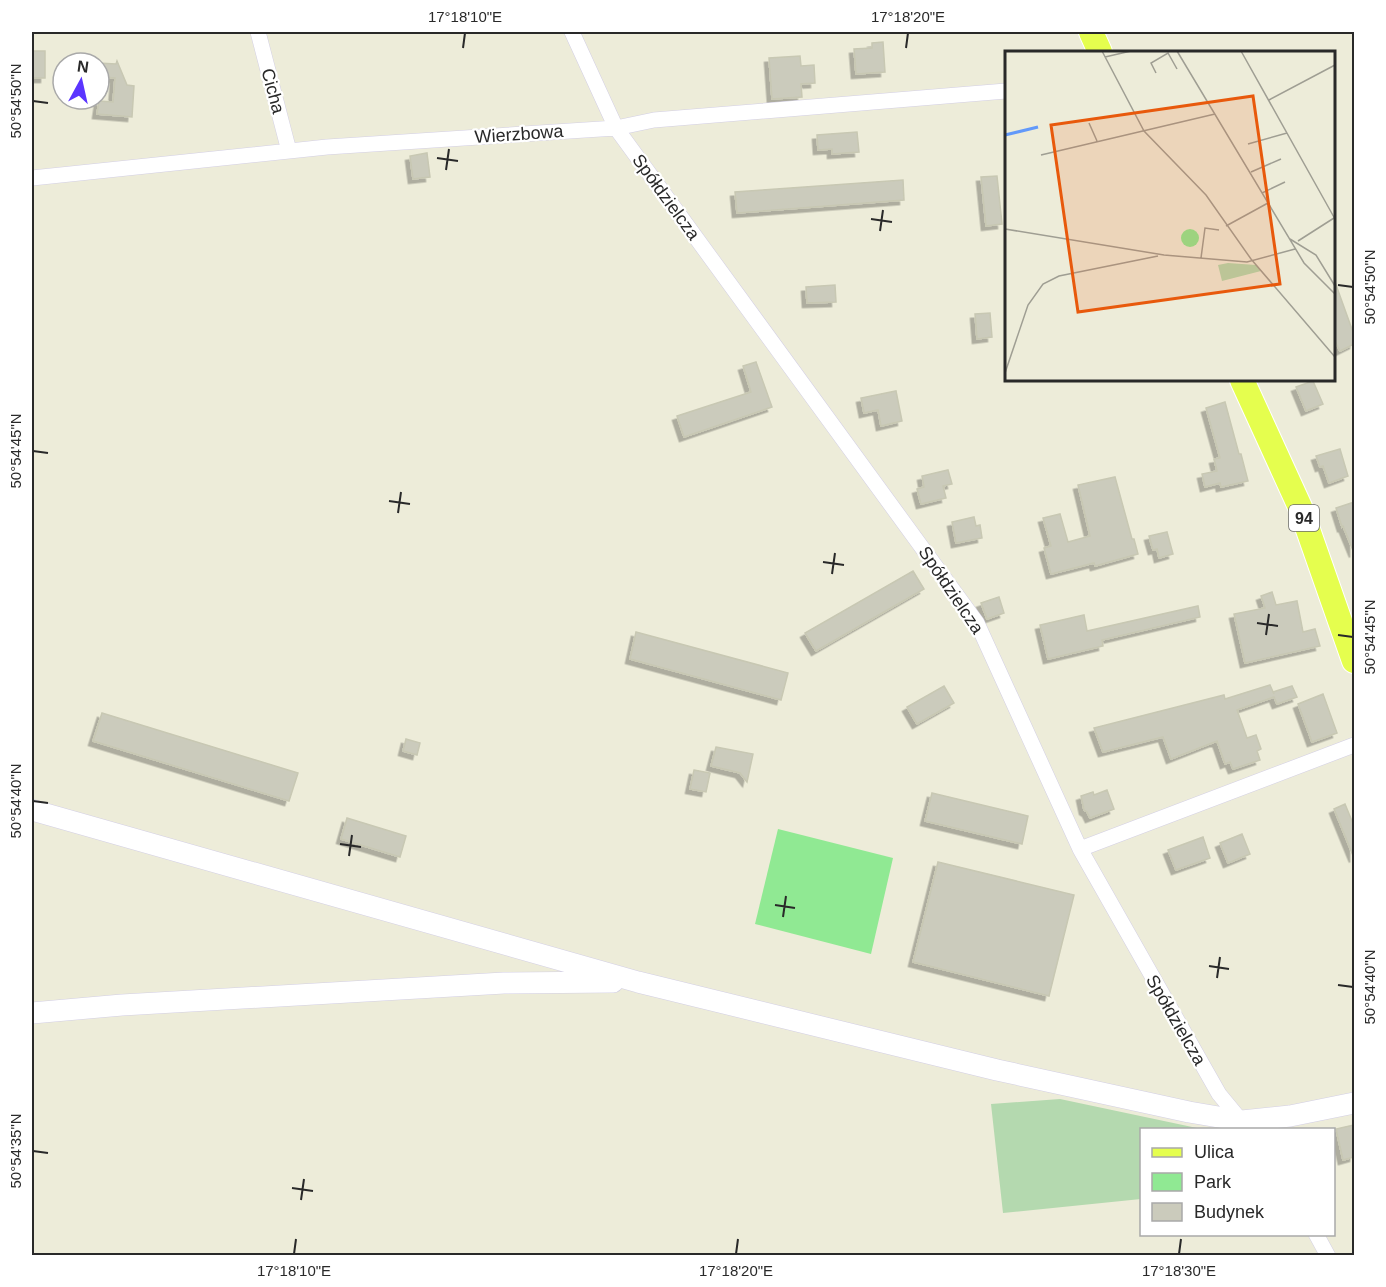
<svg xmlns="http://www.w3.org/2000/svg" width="1386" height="1287" viewBox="0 0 1386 1287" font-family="Helvetica,sans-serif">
	<defs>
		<filter id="shadow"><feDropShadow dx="-4.5" dy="4.5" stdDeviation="0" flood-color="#0004"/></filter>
	</defs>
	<rect width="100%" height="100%" fill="#edecd9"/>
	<path fill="#90e993" d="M778,829L893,858L871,954L755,924Z"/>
	<path fill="#b4d9af" d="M1060,1099L1197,1128L1204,1129L1142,1130L1141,1199L1003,1213L991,1104Z"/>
	<path fill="#cbcbbc" stroke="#c8c8b3" stroke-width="1.5" filter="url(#shadow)" d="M883,42L885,72L856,74L854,49L872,48V43Z
		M32,51H45V78H32Z
		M800,56L801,66L814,65L815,83L801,84L802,97L772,99L769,58Z
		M117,61L127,85L134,86L132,117L97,114L99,101L113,102L115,78L99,77V63L116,64Z
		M857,132L859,152L832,154V149L818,150L817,135Z
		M427,153L430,177L413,179L410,156Z
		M997,176L1002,224L986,226L981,177Z
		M903,180L904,200L737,213L735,192Z
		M1335,282L1354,335V344L1340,351L1334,339V283Z
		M835,285L836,302L807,303L806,287Z
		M990,313L992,337L977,339L975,314Z
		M756,362L772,407L684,437L677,416L751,392L743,366Z
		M1313,381L1323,404L1306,411L1296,387Z
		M896,391L902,421L881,426L878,410L864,413L861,398Z
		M1225,402L1239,454H1241L1248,481L1221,487L1220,483L1205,487L1202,474L1217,471L1214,459L1220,458L1206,408Z
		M1340,449L1348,476L1329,483L1323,466L1320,467L1316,456Z
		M948,470L952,484L943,486L946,498L921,504L917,489L924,487L922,476Z
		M1115,477L1132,539H1134L1138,554L1095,566L1094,563L1051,574L1044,548L1051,546L1043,518L1060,514L1068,542L1090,536L1078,485Z
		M1354,502V553L1343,526L1342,527L1336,508Z
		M974,517L976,526L980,525L982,538L956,543L952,522Z
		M1167,532L1173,554L1159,558L1157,549L1153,550L1149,536Z
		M913,571L924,589L816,651L805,633Z
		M1272,592L1276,605L1297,601L1303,632L1315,629L1320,646L1245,663L1234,614L1265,608L1261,596Z
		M999,597L1004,613L987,619L981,603Z
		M1198,606L1200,617L1102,640L1103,646L1048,659L1040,625L1084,615L1087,631Z
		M636,632L788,673L781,700L630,659Z
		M1270,685L1274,694L1273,692L1292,686L1297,697L1277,704L1274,697L1237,710L1247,738L1256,735L1261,749L1257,751L1260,760L1233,769L1230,762L1225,764L1217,741L1171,759L1163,737L1103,752L1094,728L1224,695L1225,699Z
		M944,686L954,703L917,724L907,707Z
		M1323,694L1337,733L1312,742L1298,704Z
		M102,713L298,773L289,801L93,741Z
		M406,739L420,743L417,755L403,751Z
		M716,747L753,754L747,782L740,773L711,766Z
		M694,770L710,773L706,792L690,789Z
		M1107,790L1114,809L1090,818L1087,812L1084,810L1081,796L1093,792L1094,795Z
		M932,793L1028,816L1022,844L925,821Z
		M1345,804L1354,826V858L1334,809Z
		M347,818L406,836L400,857L341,839Z
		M1242,834L1250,854L1228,863L1220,843Z
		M1203,837L1210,858L1176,870L1168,850Z
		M938,862L1074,895L1049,996L913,962Z
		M1354,1125V1157L1343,1160L1336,1129Z"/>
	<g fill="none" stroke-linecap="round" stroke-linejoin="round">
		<g stroke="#d3cfe4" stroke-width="16">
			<path id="street" d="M258,32L289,151
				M572,32L616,128L977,623L1080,849L1219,1094L1243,1123
				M32,178L327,147L616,128L654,120L1006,91
				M1080,849L1354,745
				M1316,1234L1328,1256"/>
		</g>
		<g stroke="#d3cfe4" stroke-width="22">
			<path id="secondary" d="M32,810L638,982L997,1070L1189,1112L1242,1121L1290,1116L1354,1103
				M32,1013L122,1005L504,983L613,982"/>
		</g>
		<g stroke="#fff" stroke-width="26">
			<path id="primary" d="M1091,32L1100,52
				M1242,380L1300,507L1354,661"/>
		</g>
		<use href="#street" stroke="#fff" stroke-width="15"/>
		<use href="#secondary" stroke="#fff" stroke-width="21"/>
		<use href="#primary" stroke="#e5fe4e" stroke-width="24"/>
	</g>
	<path fill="none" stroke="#292929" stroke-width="2" d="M463,48L465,33M906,48L908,33M33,101L48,103M437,158L458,161M446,170L449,149M871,219L892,222M880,231L883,210M1338,285L1353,287M33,451L48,453M389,501L410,504M398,513L401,492M823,562L844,565M832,574L835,553M1257,623L1278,626M1266,635L1269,614M1338,635L1353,637M33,801L48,803M340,844L361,847M349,856L352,835M775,905L795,908M783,917L786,896M1209,966L1229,969M1217,978L1220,957M1338,985L1353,987M33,1151L48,1153M292,1188L313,1191M301,1200L304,1179M294,1254L296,1239M736,1254L738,1239M1179,1254L1181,1239"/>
	<g text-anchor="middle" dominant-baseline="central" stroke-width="4.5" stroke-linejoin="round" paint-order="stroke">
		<rect fill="#fff" stroke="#696969" stroke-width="1.5" x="1289" y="505" width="30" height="26" rx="4.5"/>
		<g font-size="16" font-weight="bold" fill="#292929">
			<text x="1304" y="518">94</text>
		</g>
		<g font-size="18" fill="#292929" stroke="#fff">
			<text transform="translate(273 91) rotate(75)">Cicha</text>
			<text transform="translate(519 134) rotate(-4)">Wierzbowa</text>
			<text transform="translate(666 197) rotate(54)">Spółdzielcza</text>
			<text transform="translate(951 590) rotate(56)">Spółdzielcza</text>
			<text transform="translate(1176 1020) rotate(60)">Spółdzielcza</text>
		</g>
	</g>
	<g transform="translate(1005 51)">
		<rect width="330" height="330" fill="#edecd9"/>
		<path d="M176 187a9 9 0 1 1 18 0a9 9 0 1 1-18 0Z" fill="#90e993"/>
		<path d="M223,212L251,214L256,220L217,230L213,214Z" fill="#b4d9af"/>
		<path fill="none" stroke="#6299fa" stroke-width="3" d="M0,84L33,76"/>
		<path fill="none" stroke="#9f9e93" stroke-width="1.5" d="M97,0L139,80L201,144L246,208L330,306M172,0L299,212L330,243M236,0L330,168M100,6L126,0M151,22L146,12L163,2L172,18M264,49L330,14M84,72L92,90M243,93L282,82M36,104L210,63M246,121L276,108M257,142L280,131M221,175L263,152M0,178L159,204L242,211L290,198M285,188L311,204L330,235M293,190L329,167M196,207L200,177L214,179M0,322L23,254L38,233L54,225L153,205"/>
		<path fill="#e8590c" fill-opacity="0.15" stroke="#e8590c" stroke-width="3" d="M248,45L275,233L73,261L46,74Z"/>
		<rect width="330" height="330" fill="none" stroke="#292929" stroke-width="3"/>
	</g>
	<rect width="1386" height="1287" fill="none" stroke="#ffffff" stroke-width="66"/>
	<rect x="1140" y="1128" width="195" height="108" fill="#ffffff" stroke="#a9a9a9" stroke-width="1.5"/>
	<rect x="1152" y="1148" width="30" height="9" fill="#e5fe4e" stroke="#a9a9a9" stroke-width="1.5"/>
	<text x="1194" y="1158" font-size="18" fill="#292929">Ulica</text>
	<rect x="1152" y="1173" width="30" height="18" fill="#90e993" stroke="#a9a9a9" stroke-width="1.5"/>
	<text x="1194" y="1188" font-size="18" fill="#292929">Park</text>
	<rect x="1152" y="1203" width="30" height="18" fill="#cbcbbc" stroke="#a9a9a9" stroke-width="1.5"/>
	<text x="1194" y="1218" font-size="18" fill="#292929">Budynek</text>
	<g transform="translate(81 81) rotate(8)"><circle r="28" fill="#ffffff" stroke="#a9a9a9" stroke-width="1.5"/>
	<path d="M0-4.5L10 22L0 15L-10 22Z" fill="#5b35ff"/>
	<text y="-9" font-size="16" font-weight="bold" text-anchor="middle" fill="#292929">N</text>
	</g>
	<rect x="33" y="33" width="1320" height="1221" fill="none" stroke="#292929" stroke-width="2"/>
	<g font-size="15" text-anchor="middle" fill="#292929">
		<text x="465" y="22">17°18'10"E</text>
		<text x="908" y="22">17°18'20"E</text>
		<text transform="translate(16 101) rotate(-90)" y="5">50°54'50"N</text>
		<text transform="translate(1370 287) rotate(-90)" y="5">50°54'50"N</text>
		<text transform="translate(16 451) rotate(-90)" y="5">50°54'45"N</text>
		<text transform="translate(1370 637) rotate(-90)" y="5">50°54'45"N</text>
		<text transform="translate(16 801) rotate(-90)" y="5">50°54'40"N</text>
		<text transform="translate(1370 987) rotate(-90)" y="5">50°54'40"N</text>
		<text transform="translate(16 1151) rotate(-90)" y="5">50°54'35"N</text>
		<text x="294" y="1276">17°18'10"E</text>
		<text x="736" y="1276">17°18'20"E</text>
		<text x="1179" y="1276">17°18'30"E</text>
	</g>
</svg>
